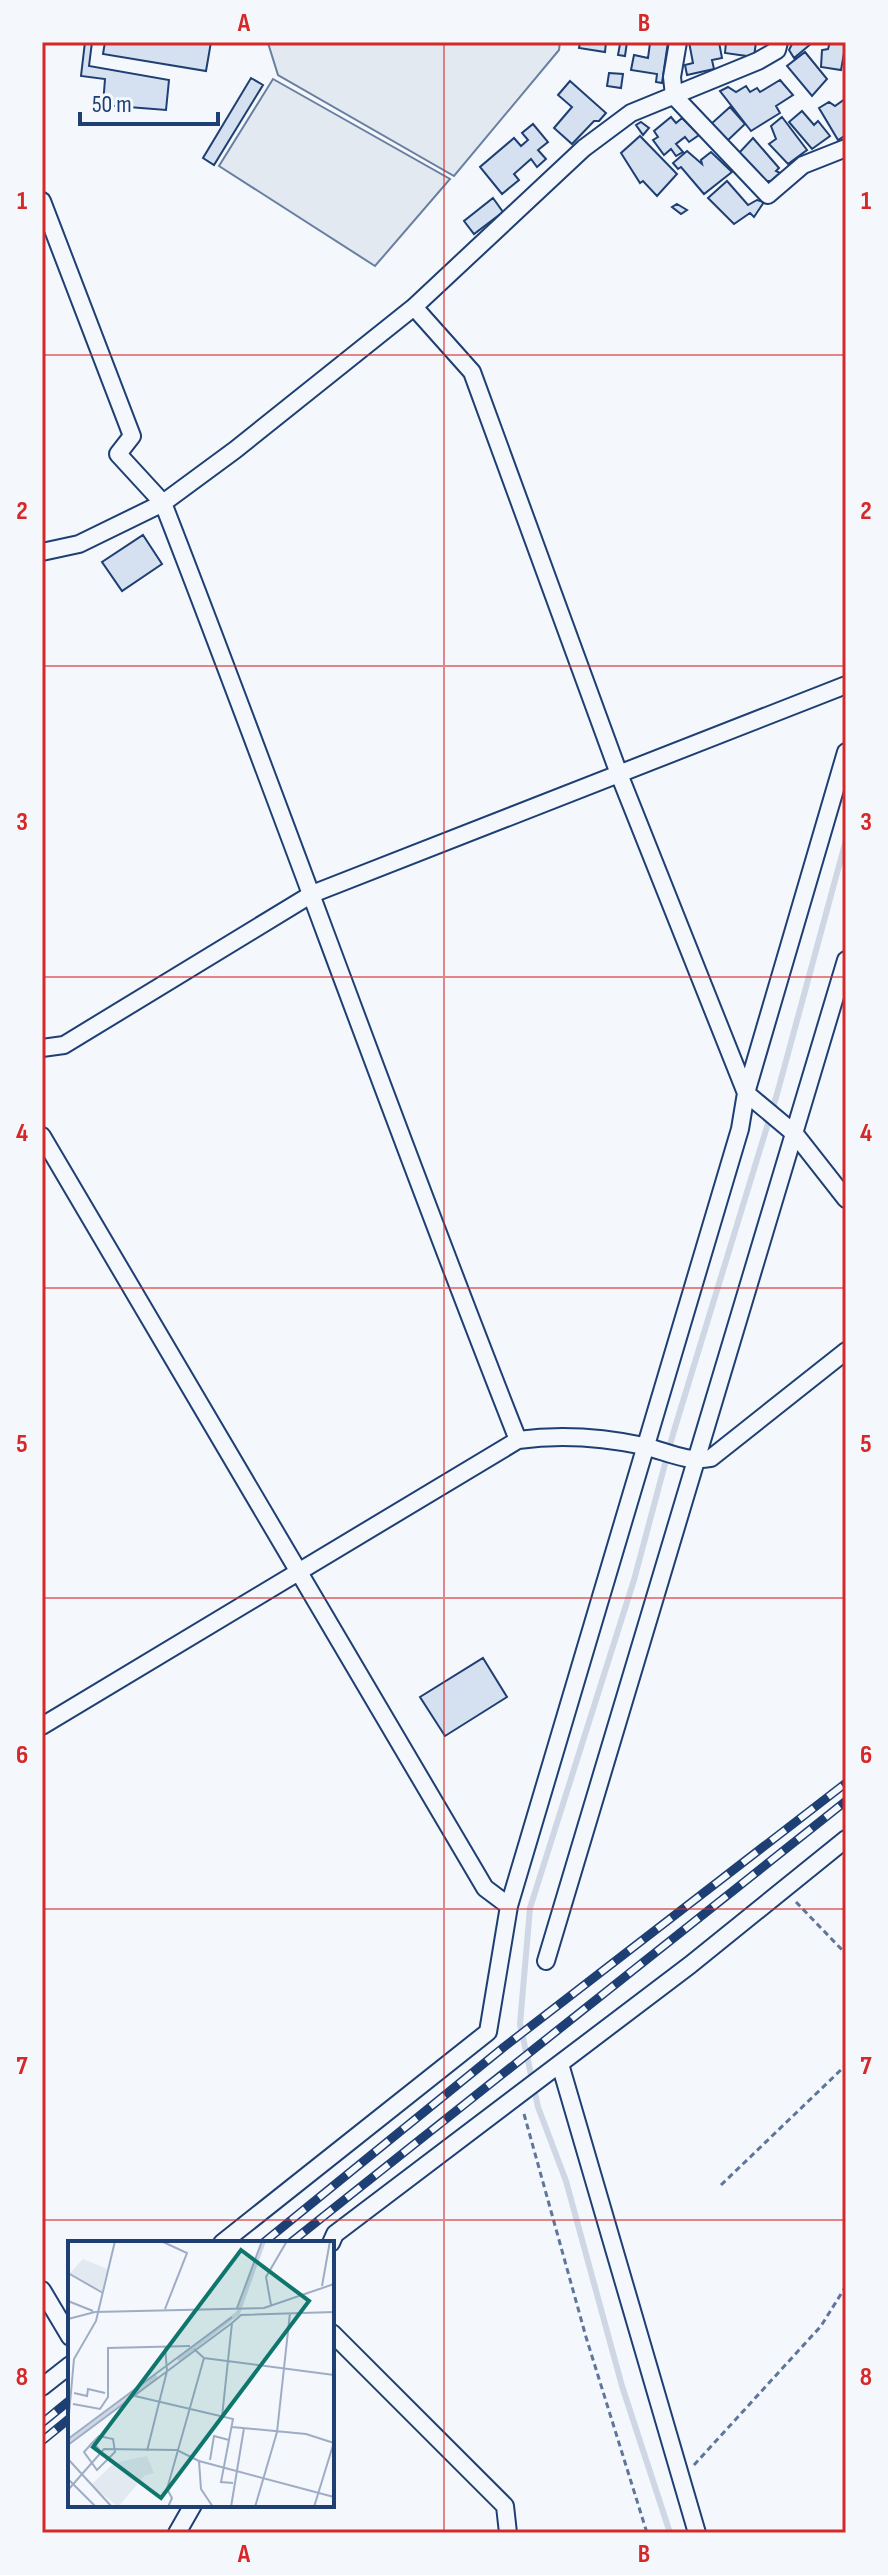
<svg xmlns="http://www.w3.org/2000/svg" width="888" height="2575" viewBox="0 0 888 2575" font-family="'Sofia Sans Condensed',sans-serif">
	<rect width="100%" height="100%" fill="#f4f7fb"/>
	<path fill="#e3e9f0" stroke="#687fa3" stroke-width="2" d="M560,42L559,50L454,176L278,75L268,43Z
		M273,79L450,179L375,266L219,166Z"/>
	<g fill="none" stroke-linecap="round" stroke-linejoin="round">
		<path stroke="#cfd7e4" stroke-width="6" d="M670,2533L622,2386L566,2181L538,2107L520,2024L530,1908L634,1580L673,1434L777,1094L846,840"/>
	</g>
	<path fill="#d5e0f0" stroke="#1d3f73" stroke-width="2" d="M85,42H92L89,66L169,80L166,110L103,105L105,79L81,76Z
		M105,42H211L206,71L103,54Z
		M580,42H606L605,52L579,48Z
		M607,42H627L625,56L618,55L620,44Z
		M643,42H668L662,83L656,82L657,74L631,70L634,55L648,58L650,43Z
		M689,42H719L722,58L712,60L714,69L687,75L685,65L693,63Z
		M726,42H756L754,57L725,53Z
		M793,42H811L812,43L794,58L789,50Z
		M830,42H846L841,70L821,67L822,50L828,49Z
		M805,52L827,79L812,96L787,66Z
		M609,73L623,74L621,88L607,86Z
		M251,78L263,85L214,165L203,158Z
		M780,80L793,95L776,106L780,113L751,131L720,91L728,87L736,92L746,86L750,92L757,88L760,92Z
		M570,81L606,113L599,121H594L572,144L554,128L572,107L558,95Z
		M845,99L846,135L838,140L819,108L829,102L835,106Z
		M730,107L745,124L726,142L711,124Z
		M802,111L814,125L818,121L830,136L812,149L789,122Z
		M671,117L676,123L682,118L699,135L689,142L685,137L676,144L683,152L676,156L671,149L664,155L653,140L658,137L654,131Z
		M782,117L807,150L788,164L769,144L776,139L771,126Z
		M641,122L649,128L643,135L636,125Z
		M533,124L548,142L538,150L546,159L537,167L531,159L514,174L519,180L502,194L480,167L514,138L521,146L528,140L522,133Z
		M640,136L677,174L657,196L643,181L640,183L621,153Z
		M753,138L779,168L776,171L780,173L771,181H763L739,153Z
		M687,151L702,164L701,160L711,152L732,172L704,194L681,167L678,169L673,163Z
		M727,181L748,205L757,200L764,202L754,217L750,213L734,224L708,198Z
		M493,198L503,212L474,234L464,221Z
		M677,204L687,210L681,214L672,207Z
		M143,535L162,564L122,591L102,562Z
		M483,1658L507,1697L445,1736L420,1697Z"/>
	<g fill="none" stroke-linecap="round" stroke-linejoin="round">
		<g stroke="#1d3f73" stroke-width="20">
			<path id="minor" d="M678,42L672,77L674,96L768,195L803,165L846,148
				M42,201L132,436L118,454L163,503C284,814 395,1129 518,1440
				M414,307L472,372L619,774L746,1093L795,1134L846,1199
				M42,552L79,544L163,503L235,450L414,307L584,148L631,113L758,61L777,50L779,42
				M42,1048L64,1045L312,894L846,685
				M42,1136L485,1888L509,1906L488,2032L222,2243
				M42,1726L518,1440C561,1434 602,1437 644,1446C668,1452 687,1463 711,1458L846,1351
				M509,1906L740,1129L746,1093L846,752
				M546,1961L846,960
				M560,2064L697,2533
				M331,2243L335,2234L690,1965L846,1839
				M42,2290L70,2337
				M332,2333L505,2506L508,2533
				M42,2387L70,2365
				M177,2533L193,2505"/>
		</g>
		<path stroke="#5e769c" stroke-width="3" stroke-dasharray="6 4" stroke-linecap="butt" d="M796,1902L846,1954
			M524,2114L586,2337L647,2533
			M721,2185L846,2065
			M694,2465L821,2326L846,2286"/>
		<use href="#minor" stroke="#f4f7fb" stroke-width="16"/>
		<g stroke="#1d3f73" stroke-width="9">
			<path id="rail" d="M263,2243L504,2047L846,1783
				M290,2243L846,1801
				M42,2423L70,2400
				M42,2441L70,2418"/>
		</g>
		<use href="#rail" stroke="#f4f7fb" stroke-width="6" stroke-dasharray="18" stroke-linecap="butt"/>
	</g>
	<path fill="none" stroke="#d62828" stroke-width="2" stroke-opacity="0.55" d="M444,42V2533M42,355H846M42,666H846M42,977H846M42,1288H846M42,1598H846M42,1909H846M42,2220H846"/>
	<g transform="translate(68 2241)">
		<rect width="266" height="266" fill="#f4f7fb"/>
		<path d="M15,18L39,28L34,50L2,32ZM79,215L86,232L76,235L50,266L23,244L46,222Z" fill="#e3e9f0"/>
		<path fill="none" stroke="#cfd7e4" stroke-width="4" d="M110,119L170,72L196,0M0,201L89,135"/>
		<path fill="none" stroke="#9eadc5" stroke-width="2" d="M93,0L119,12L97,68M0,32L35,52M254,45L262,0M0,60L25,70M203,64L198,36L219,0M169,67L194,0M0,78L27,71L196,67L266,43M126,108L136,117L266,134M6,152L19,155L20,148L37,152M67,155L165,178L153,241L165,242M5,163L32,168L40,156V107L122,105M154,176L164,82L173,74L266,71M0,184L6,118L28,80L47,0M164,186L238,193L266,202M0,198L164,76M25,201L16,211L29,229L47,211L45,198L31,195L25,201L33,211M0,204L164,82M79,210L99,130L97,105M0,218L44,266M142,219L146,195L161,199M131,220L266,256M0,238L28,266M0,249L36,208L109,209L131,220L133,248L145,266M100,266L104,257L99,248L136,117M163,266L176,187M187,266L209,191L222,72M246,266L266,201"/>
		<path fill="#0f766e" fill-opacity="0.15" stroke="#0f766e" stroke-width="4" d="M173,9L241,60L93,257L25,206Z"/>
		<rect width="266" height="266" fill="none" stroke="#1d3f73" stroke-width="4"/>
	</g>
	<rect width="888" height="2575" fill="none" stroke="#f4f7fb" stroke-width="88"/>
	<path d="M80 112v12h138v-12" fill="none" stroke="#1d3f73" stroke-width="4"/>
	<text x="92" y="112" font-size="24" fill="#1d3f73" stroke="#f4f7fb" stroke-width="6" paint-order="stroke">50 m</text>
	<rect x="44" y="44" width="800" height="2487" fill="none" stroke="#d62828" stroke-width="3"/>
	<g font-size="26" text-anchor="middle" font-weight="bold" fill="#d62828">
		<text x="244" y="31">A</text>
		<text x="644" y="31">B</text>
		<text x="22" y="209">1</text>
		<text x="866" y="209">1</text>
		<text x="22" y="519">2</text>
		<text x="866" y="519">2</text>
		<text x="22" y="830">3</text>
		<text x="866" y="830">3</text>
		<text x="22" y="1141">4</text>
		<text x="866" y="1141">4</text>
		<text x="22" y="1452">5</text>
		<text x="866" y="1452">5</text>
		<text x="22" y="1763">6</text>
		<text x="866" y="1763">6</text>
		<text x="22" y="2074">7</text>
		<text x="866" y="2074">7</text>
		<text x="22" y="2385">8</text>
		<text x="866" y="2385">8</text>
		<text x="244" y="2562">A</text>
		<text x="644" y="2562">B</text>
	</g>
</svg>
